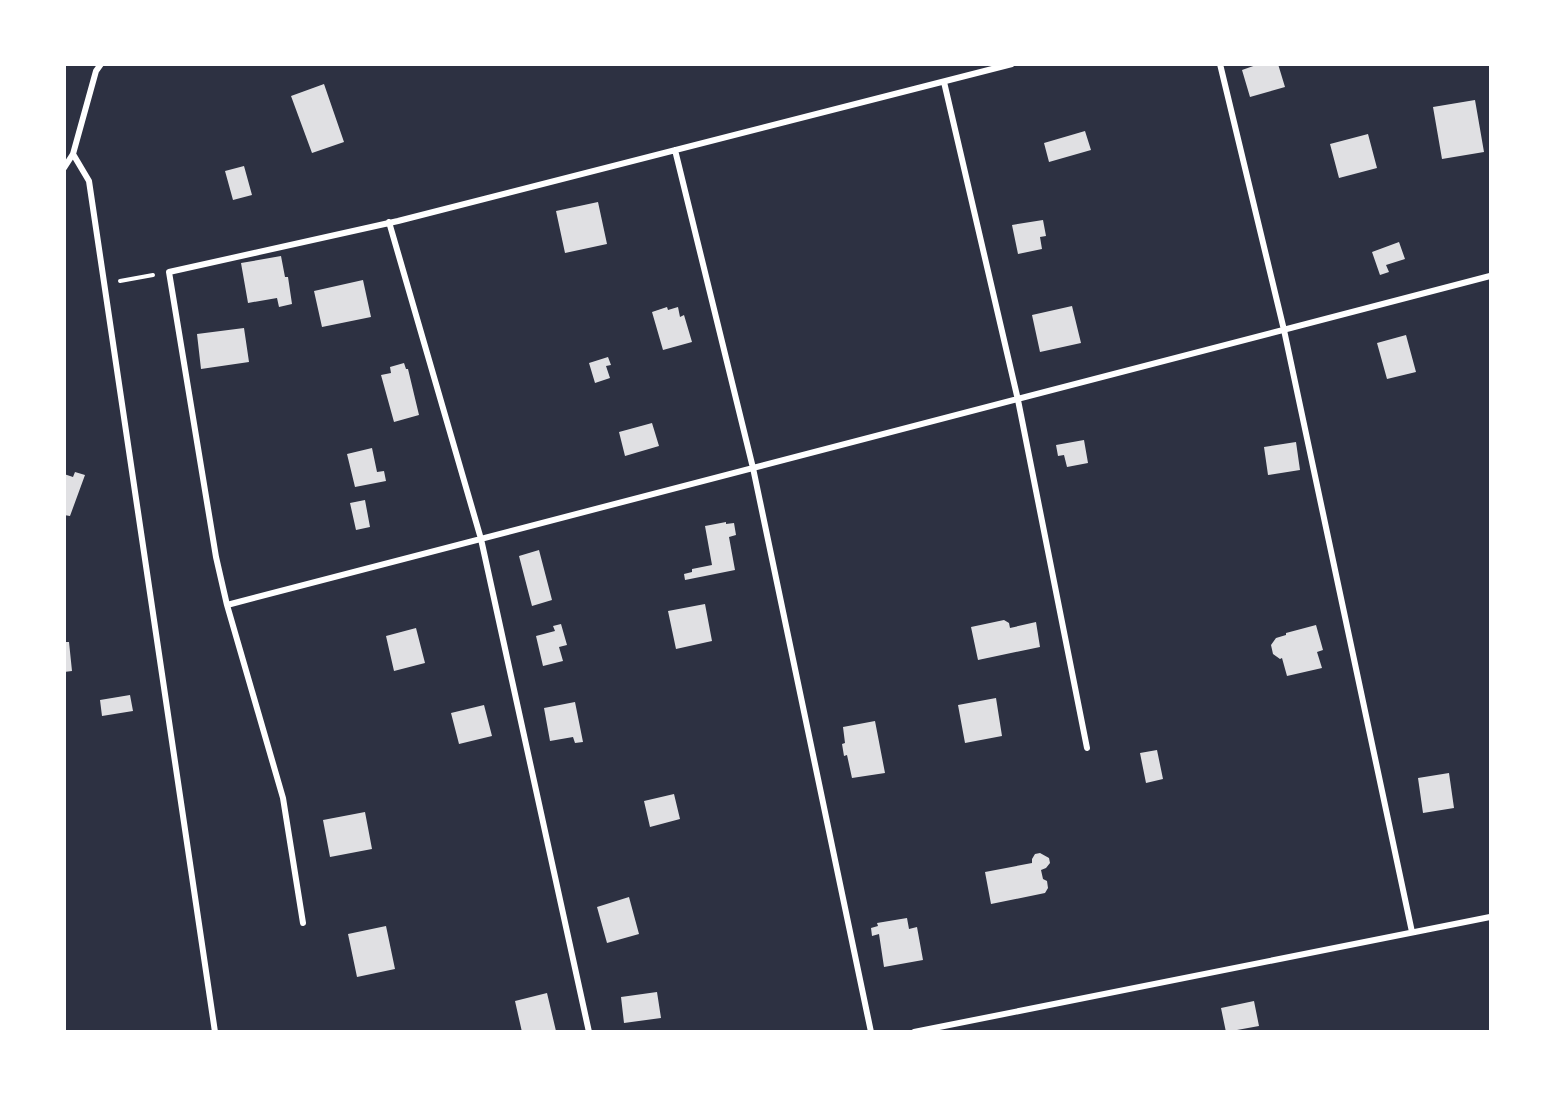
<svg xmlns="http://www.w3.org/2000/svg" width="1555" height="1096" viewBox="0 0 1555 1096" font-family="Arial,sans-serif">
	<rect width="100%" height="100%" fill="#2d3142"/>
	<path fill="#e0e0e3" d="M1259,64H1278L1285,87L1250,97L1242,70Z
		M324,84L344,142L312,153L291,96Z
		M1475,100L1484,152L1442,159L1433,107Z
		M1085,131L1091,150L1049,162L1044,143Z
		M1368,134L1377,168L1339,178L1330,144Z
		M244,166L252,195L233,200L225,171Z
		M598,202L607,244L565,253L556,211Z
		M1043,220L1046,236L1040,237L1042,249L1018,254L1012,225Z
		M1399,242L1405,259L1386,265L1389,272L1380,275L1372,252Z
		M281,256L285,277H288L292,304L279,307L277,298L248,303L241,263Z
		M363,280L371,317L322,327L314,291Z
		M1072,306L1081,343L1040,352L1032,315Z
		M667,307L668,310L678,307L680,317L684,315L692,342L663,350L652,312Z
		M244,328L249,362L201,369L197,334Z
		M1406,335L1416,372L1387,379L1377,343Z
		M608,357L611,365L606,366L610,378L595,383L589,363Z
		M404,363L406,369H408L419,415L394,422L381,375L391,373L390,367Z
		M652,423L659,446L625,456L619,432Z
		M1084,440L1088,463L1067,467L1064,455L1058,456L1056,445Z
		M1296,442L1300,470L1268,475L1264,447Z
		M372,448L377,472L384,471L386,481L355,487L347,454Z
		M75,472L85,475L70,516L64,515V474L73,477Z
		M365,500L370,527L356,530L350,503Z
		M726,522V524L734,523L736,535L729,537L735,570L685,580L684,574L692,572V569L712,565L705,526Z
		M539,550L552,600L532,606L519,556Z
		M705,604L712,641L676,649L668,611Z
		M1004,620L1009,623L1010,628L1036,622L1040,647L978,660L971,627Z
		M561,624L567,645L559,647L563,661L543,666L536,636L555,631L553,626Z
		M1316,625L1323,650L1317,652L1322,668L1287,676L1282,658L1280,659L1273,654L1271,645L1276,638L1286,635V633Z
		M416,628L425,663L394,671L386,636Z
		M64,642H69L72,671L64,672Z
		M130,695L133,711L102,716L100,700Z
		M996,698L1002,736L965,743L958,705Z
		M575,702L583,742L575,743L573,737L550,741L544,708Z
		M484,705L492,736L459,744L451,713Z
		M875,721L885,773L852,778L847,755L844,756L842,744L845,743L843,727Z
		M1157,750L1163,779L1146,783L1140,753Z
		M1449,773L1454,808L1423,813L1418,778Z
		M674,794L680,819L650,827L644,801Z
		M365,812L372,849L330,857L323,820Z
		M1040,853L1049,858L1050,863L1046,868L1041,870L1043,879L1047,881L1048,888L1045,893L991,904L985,872L1032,863V859L1035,854Z
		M629,897L639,934L607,943L597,907Z
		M907,918L909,929L917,927L923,960L884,967L879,934L872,936L871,928L878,926L877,923Z
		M386,926L395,969L357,977L348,934Z
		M657,992L661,1018L624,1023L621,997Z
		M547,993L556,1031L522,1032L515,1001Z
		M1254,1001L1259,1026L1226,1032L1221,1008Z"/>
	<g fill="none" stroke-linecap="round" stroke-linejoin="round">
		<path stroke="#fff" stroke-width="4" d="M120,281L153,275"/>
		<path stroke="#fff" stroke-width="6" d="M1220,64L1284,330L1412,932
			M944,82L1018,400L1087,748
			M675,150L753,468L871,1032
			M73,154L89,181L215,1032
			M64,168L73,154L96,71L101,64
			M389,222L481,539L589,1032
			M227,605L1490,276
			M303,923L283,798L227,605L216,557L169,272L398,221L1012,64
			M914,1032L1490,917"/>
	</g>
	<rect width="1555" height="1096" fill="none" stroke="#ffffff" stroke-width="132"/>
</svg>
